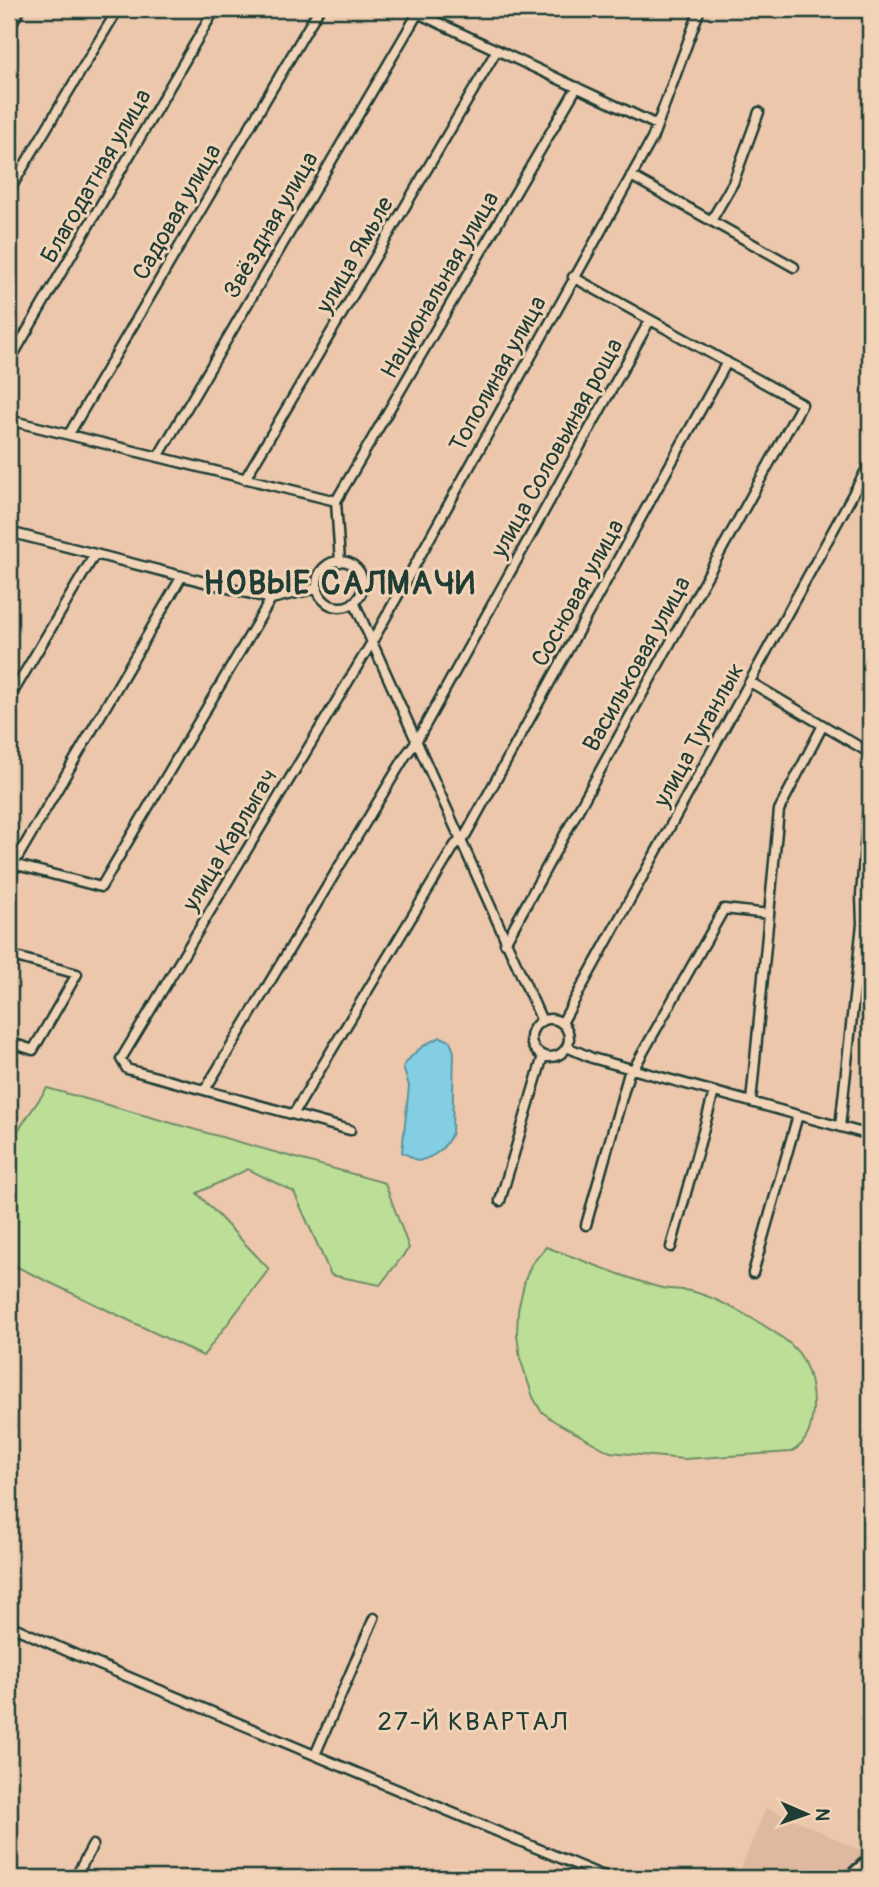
<svg xmlns="http://www.w3.org/2000/svg" width="879" height="1887" viewBox="0 0 879 1887" font-family="Pangolin,sans-serif">
	<rect width="100%" height="100%" fill="#ecc7ac"/>
	<filter id="ink" filterUnits="userSpaceOnUse"><feTurbulence type="fractalNoise" baseFrequency=".0143" numOctaves="2"/><feDisplacementMap in="SourceGraphic" scale="14" xChannelSelector="R" yChannelSelector="G"/><feConvolveMatrix kernelMatrix="1 2 1 2 8 2 1 2 1" color-interpolation-filters="sRGB"/></filter>
	<g filter="url(#ink)">
		<path fill="#deb89f" d="M766,1808L796,1820L870,1855L843,1878H737Z"/>
		<path fill="#bdde97" stroke="#6e8e66" stroke-width="2" d="M47,1088L385,1183L409,1248L380,1285L331,1275L294,1192L248,1169L197,1193L269,1269L203,1356L9,1263V1144Z
			M546,1247C583,1260 620,1276 658,1287C668,1290 679,1289 690,1291C715,1296 787,1334 800,1355C810,1371 813,1389 813,1407C812,1425 809,1443 791,1452L684,1459L610,1452L554,1421L541,1411L533,1397L520,1358L517,1334L518,1310L525,1280L531,1265Z"/>
		<path fill="#83cee3" stroke="#5b949d" stroke-width="2" d="M441,1037L450,1041L454,1052L452,1133C445,1149 435,1157 418,1161L402,1152L409,1086L403,1067C413,1052 425,1043 441,1037Z"/>
		<g fill="none" stroke-linecap="round" stroke-linejoin="round">
			<g stroke="#1f3d34" stroke-width="13">
				<path id="street" d="M409,9L657,125
					M9,28L20,9
					M631,176L794,267
					M9,191L118,9
					M711,221L733,183L759,112
					M9,362L215,9
					M9,420L336,501
					M69,434L319,9
					M158,457L418,13
					M245,479L497,50
					M336,501L577,87
					M336,501L340,562
					M9,532L271,599L318,588
					M317 584a23 23 0 1 1 46 0a23 23 0 1 1-46 0Z
					M354,602L542,1021
					M750,682L870,753
					M9,699L95,554
					M9,863L101,887L271,599
					M9,872L182,576
					M505,943L802,404L573,277
					M9,955L77,974L33,1050L9,1042
					M531 1038a19 19 0 1 1 38 0a19 19 0 1 1-38 0Z
					M562,1023L869,465
					M567,1047L592,1058L870,1135
					M633,1070L724,909L769,914
					M205,1090L406,755L416,742L650,320
					M751,1102L779,810L823,725
					M294,1113L455,845L465,836L727,362
					M840,1127L862,924L861,895L870,783
					M350,1130L127,1069L121,1059L372,642L652,139L700,9
					M500,1201L543,1056
					M586,1225L630,1069
					M671,1247L714,1092
					M753,1273L798,1115
					M9,1625L76,1655L608,1878
					M315,1755L374,1618
					M75,1878L93,1845"/>
			</g>
			<g stroke="#1f3d34" stroke-width="16">
				<path id="secondary" d="M849,1878L870,1859"/>
			</g>
			<use href="#street" stroke="#f1d3b7" stroke-width="8"/>
			<use href="#secondary" stroke="#f1d3b7" stroke-width="10"/>
		</g>
	</g>
	<g text-anchor="middle" dominant-baseline="central" stroke-width="6" stroke-linejoin="round" paint-order="stroke">
		<g font-size="24" fill="#1f3d34" stroke="#f1d3b7">
			<text transform="translate(96 176) rotate(-60)">Благодатная улица</text>
			<text transform="translate(177 212) rotate(-60)">Садовая улица</text>
			<text transform="translate(271 225) rotate(-60)">Звёздная улица</text>
			<text transform="translate(355 255) rotate(-60)">улица Ямьле</text>
			<text transform="translate(440 285) rotate(-60)">Национальная улица</text>
			<text transform="translate(498 374) rotate(-61)">Тополиная улица</text>
			<text transform="translate(557 448) rotate(-61)">улица Соловьиная роща</text>
			<text transform="translate(578 593) rotate(-61)">Сосновая улица</text>
			<text transform="translate(637 664) rotate(-61)">Васильковая улица</text>
			<text transform="translate(699 735) rotate(-61)">улица Туганлык</text>
			<text transform="translate(230 840) rotate(-59)">улица Карлыгач</text>
		</g>
		<g font-size="26" letter-spacing="2" fill="#1f3d34" stroke="#f1d3b7">
			<text x="473" y="1722">27-Й КВАРТАЛ</text>
		</g>
		<g font-size="32" font-weight="bold" letter-spacing="2" fill="#1f3d34" stroke="#f1d3b7">
			<text x="340" y="584">НОВЫЕ САЛМАЧИ</text>
		</g>
	</g>
	<rect width="879" height="1887" fill="none" stroke="#f1d3b7" stroke-width="35"/>
	<rect x="18" y="18" width="844" height="1852" fill="none" stroke="#1f3d34" stroke-width="2.5" filter="url(#ink)"/>
	<g transform="translate(806 1814) rotate(92)" stroke="#f1d3b7" stroke-width="5" paint-order="stroke">
	<path d="M0-5L12 26L0 18L-12 26Z" fill="#1f3d34"/>
	<text y="-10" font-size="19" font-weight="bold" text-anchor="middle" fill="#1f3d34">N</text>
	</g>
</svg>
